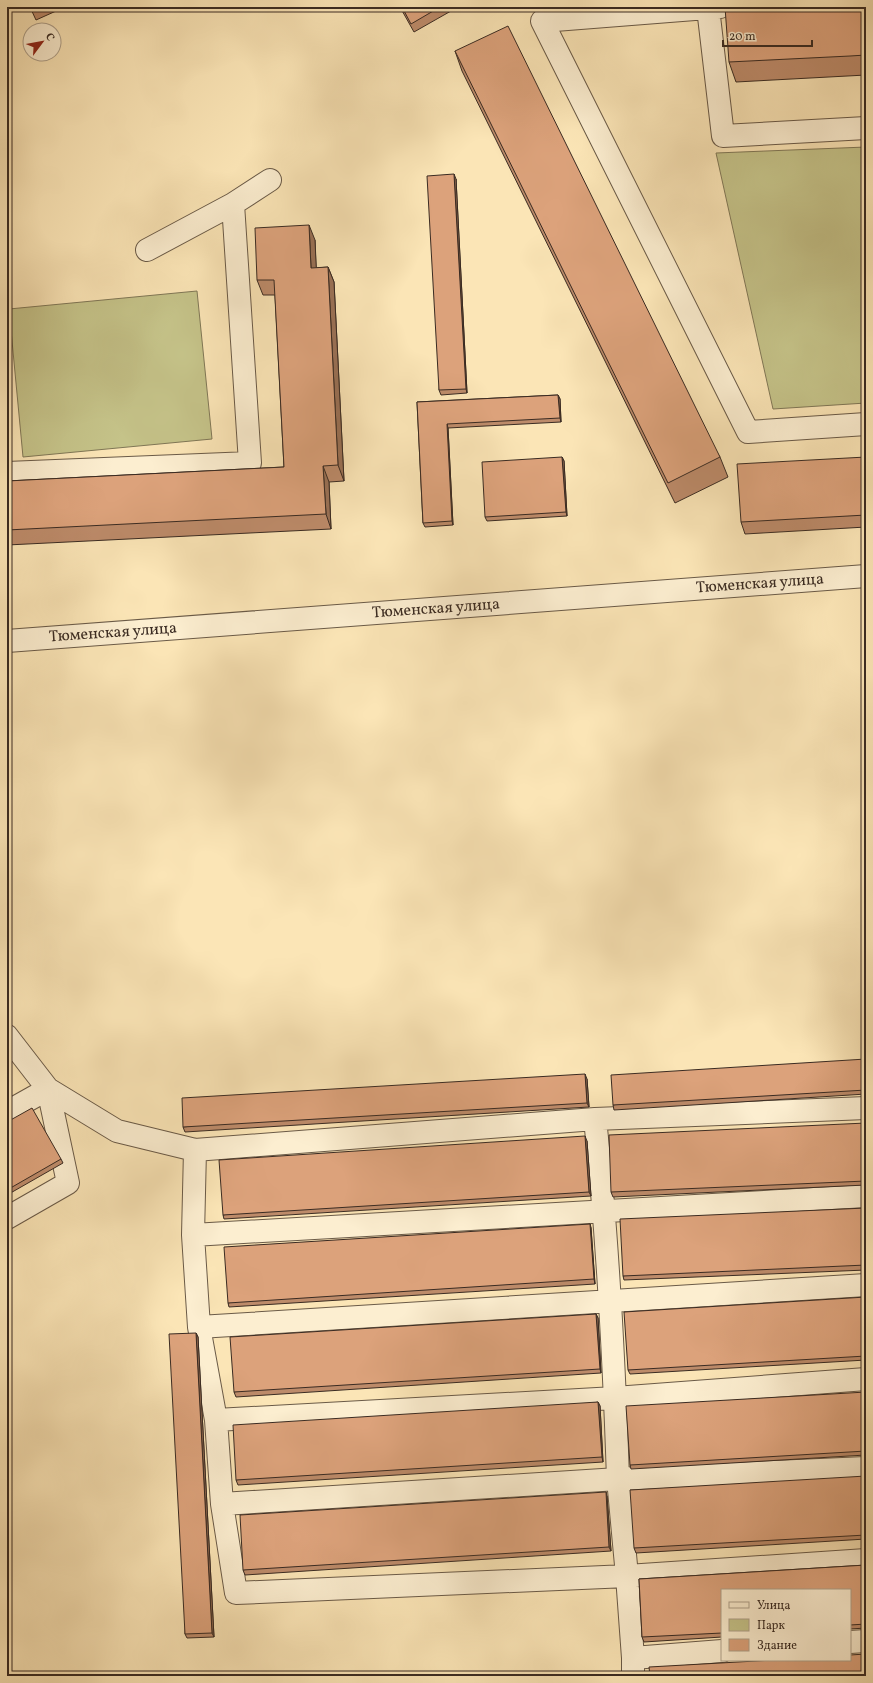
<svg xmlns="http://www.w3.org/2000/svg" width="873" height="1683" viewBox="0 0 873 1683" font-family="Vollkorn,serif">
	<rect width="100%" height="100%" fill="#fbe5b6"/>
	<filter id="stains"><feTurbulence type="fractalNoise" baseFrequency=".005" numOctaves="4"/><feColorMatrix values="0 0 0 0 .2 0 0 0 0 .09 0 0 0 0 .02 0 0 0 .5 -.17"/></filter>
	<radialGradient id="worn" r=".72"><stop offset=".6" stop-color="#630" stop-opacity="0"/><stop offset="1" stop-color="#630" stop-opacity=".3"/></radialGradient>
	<path fill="#c5c389" stroke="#807756" d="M866,147V403L773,409L716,153Z
		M197,291L212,439L23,457L9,309Z"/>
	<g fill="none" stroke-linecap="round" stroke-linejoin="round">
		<g stroke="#6a5a47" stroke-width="24">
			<path id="minor" d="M720,7L542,21L748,432L866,424
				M708,8L723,136L866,128
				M147,250L233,204
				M7,473L250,463L233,204L270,180
				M7,641L866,576
				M7,1036L48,1089L117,1131L195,1150L595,1119
				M866,1108L595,1119C608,1239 614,1359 618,1479L866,1468
				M7,1112L48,1089L68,1183L7,1218
				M195,1150L193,1235L199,1327L216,1420L222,1504L236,1593L627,1576L633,1658
				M193,1235L866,1196
				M199,1327L866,1285
				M216,1420L615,1398L866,1379
				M222,1504L618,1479L627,1576L866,1560
				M850,1642L866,1641
				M633,1676V1658L722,1651"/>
		</g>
		<use href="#minor" stroke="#fceed0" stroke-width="22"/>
	</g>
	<path fill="#bd8b6a" stroke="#3a2b22" d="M30,7H65L36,20Z
		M400,7H458L414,32Z
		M866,7V75L736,82L729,62Z
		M455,51L720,457L728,477L675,503L462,71Z
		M456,179L467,393L441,395L439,390Z
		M315,240L316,268L328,267L334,282L344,481L329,482L331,529L7,545V481L284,467L275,295H263L257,280Z
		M558,395L560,399L561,422L448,428L453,525L425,527L423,523L417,402Z
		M562,457L564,461L567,516L487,521L485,517Z
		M866,457V527L745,534L741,522Z
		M866,1059V1094L614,1110L613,1105Z
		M587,1079L589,1107L185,1132L183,1127Z
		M7,1122L61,1159L63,1163L7,1195Z
		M866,1123V1185L613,1197L611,1192Z
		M587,1141L591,1196L224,1219L223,1215Z
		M866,1208V1270L624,1280L623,1276Z
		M590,1224L591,1228L595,1284L229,1307L228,1303Z
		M866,1297V1360L630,1374L628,1370Z
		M596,1314L598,1318L601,1373L236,1397L234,1392Z
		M196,1333L198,1337L214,1637L187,1638L185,1634Z
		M866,1392V1455L631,1469L630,1465Z
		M598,1402L600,1406L603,1462L238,1485L236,1480Z
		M866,1476V1539L636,1553L634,1548Z
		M607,1496L611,1551L245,1575L243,1570Z
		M866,1565V1628L850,1629V1590H722V1637L644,1642L642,1637L639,1579Z"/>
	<path fill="#9a7156" stroke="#3a2b22" d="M454,174L456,179L467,393L466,389Z
		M309,225L315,240L317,283L311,268Z
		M328,267L334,282L344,481L338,465Z
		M558,395L560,399L561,422L560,418Z
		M447,424L448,428L453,525L452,521Z
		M562,457L564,461L567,516L566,512Z
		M323,466L329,482L331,529L326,514Z
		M585,1074L587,1079L589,1107L587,1103Z
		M585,1136L587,1141L591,1196L589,1192Z
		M590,1224L591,1228L595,1284L594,1279Z
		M596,1314L598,1318L601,1373L600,1369Z
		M196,1333L198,1337L214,1637L212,1633Z
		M598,1402L600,1406L603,1462L602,1457Z
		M606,1492L607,1496L611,1551L609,1547Z"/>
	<path fill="#dca27b" stroke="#3a2b22" d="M402,7H440L411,24Z
		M725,7H866V55L850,56L729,62Z
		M508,26L720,457L668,483L455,51Z
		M454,174L466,389L439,390L427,176Z
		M309,225L311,268L328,267L338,465L323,466L326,514L7,530V481L284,467L274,280H257L255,228Z
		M558,395L560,418L447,424L452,521L423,523L417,402Z
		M562,457L566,512L485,517L482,462Z
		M866,457V515L741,522L737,464Z
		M866,1059V1090L613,1105L611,1075Z
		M585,1074L587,1103L183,1127L182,1098Z
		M32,1108L61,1159L7,1190V1122Z
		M866,1123V1181L611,1192L609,1135Z
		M585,1136L589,1192L223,1215L219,1160Z
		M866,1208V1265L623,1276L620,1219Z
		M590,1224L594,1279L228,1303L224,1247Z
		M866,1297V1356L628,1370L624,1312Z
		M596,1314L600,1369L234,1392L230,1337Z
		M196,1333L212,1633L185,1634L169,1334Z
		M866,1392V1451L630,1465L626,1406Z
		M598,1402L602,1457L236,1480L233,1425Z
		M866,1476V1535L634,1548L630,1490Z
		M606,1492L609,1547L243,1570L240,1515Z
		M866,1565V1624L850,1625V1590H722V1633L642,1637L639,1579Z
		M866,1654V1676H650L649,1667L774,1660H850V1655Z"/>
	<g text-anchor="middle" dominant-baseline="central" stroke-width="3" stroke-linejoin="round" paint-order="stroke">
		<g font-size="16" fill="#3a2b22" stroke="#fceed0">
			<text transform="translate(760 584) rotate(-4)">Тюменская улица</text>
			<text transform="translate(436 609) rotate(-4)">Тюменская улица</text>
			<text transform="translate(113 633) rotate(-4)">Тюменская улица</text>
		</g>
	</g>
	<rect width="873" height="1683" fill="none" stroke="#fbe5b6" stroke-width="24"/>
	<rect x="8" y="8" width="857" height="1667" fill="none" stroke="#3a2b22" stroke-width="2"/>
	<rect x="12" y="12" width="849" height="1659" fill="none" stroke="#3a2b22"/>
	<rect x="721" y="1589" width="130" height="72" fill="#fceed0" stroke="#aea08a"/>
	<rect x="729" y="1602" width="20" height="6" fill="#fceed0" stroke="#aea08a"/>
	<text x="757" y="1609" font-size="12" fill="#3a2b22">Улица</text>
	<rect x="729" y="1619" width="20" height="12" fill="#c5c389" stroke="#aea08a"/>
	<text x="757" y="1629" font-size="12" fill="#3a2b22">Парк</text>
	<rect x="729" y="1639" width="20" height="12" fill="#dca27b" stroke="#aea08a"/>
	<text x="757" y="1649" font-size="12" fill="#3a2b22">Здание</text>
	<g transform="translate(42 42) rotate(58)"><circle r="19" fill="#fceed0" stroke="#aea08a"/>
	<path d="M0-3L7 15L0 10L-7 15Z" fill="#8f2418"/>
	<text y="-6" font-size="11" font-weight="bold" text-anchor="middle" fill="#3a2b22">С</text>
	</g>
	<path d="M723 40v6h89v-6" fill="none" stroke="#3a2b22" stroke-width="2"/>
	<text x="729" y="40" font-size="12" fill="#3a2b22" stroke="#fceed0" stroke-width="3" paint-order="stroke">20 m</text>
	<rect width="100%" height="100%" filter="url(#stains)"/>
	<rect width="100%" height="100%" fill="url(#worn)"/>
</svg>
